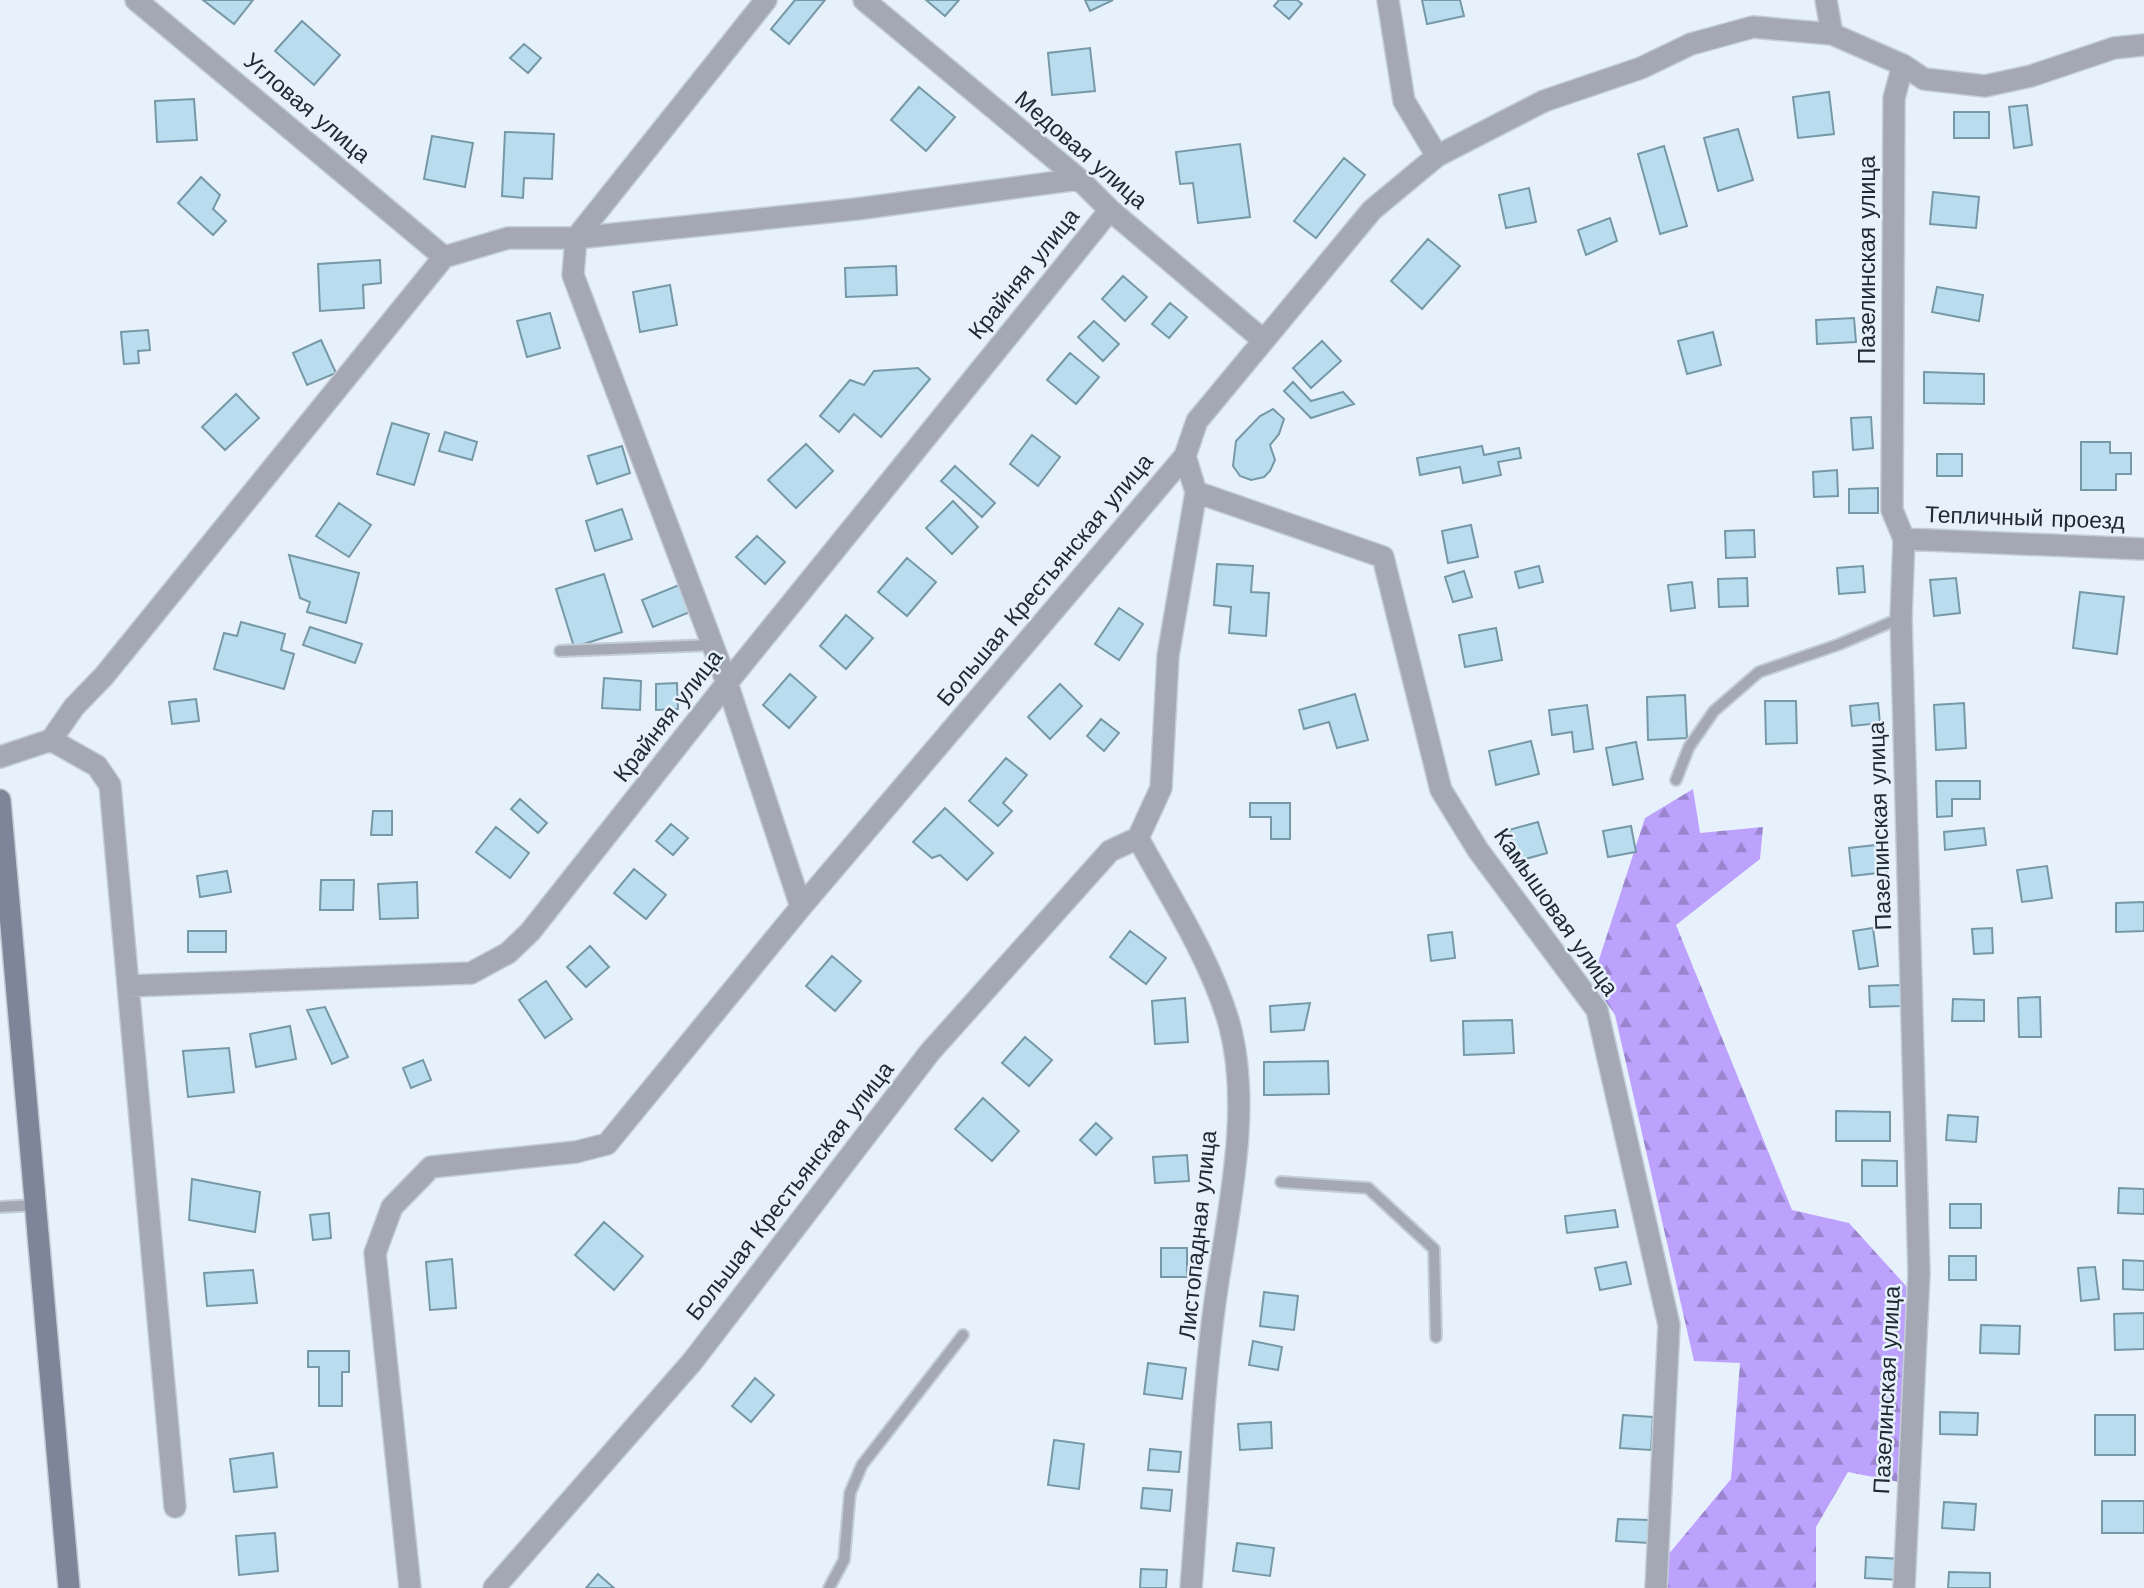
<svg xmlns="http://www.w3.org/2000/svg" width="2144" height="1588" viewBox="0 0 2144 1588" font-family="'Work Sans',sans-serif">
	<defs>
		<pattern id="forest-firs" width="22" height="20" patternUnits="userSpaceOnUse" patternTransform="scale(1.75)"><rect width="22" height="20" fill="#bda2fd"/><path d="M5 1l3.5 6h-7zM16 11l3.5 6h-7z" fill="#9984cd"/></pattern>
	</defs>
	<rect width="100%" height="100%" fill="#e7f1fb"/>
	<path fill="url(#forest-firs)" d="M1693,789L1700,833L1763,827L1760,859L1676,925L1792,1210L1849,1223L1907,1287L1899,1482L1848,1472L1816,1527V1588H1668V1555L1731,1479L1740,1363L1694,1361L1615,1015L1592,981L1645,818Z"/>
	<path fill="#b9ddee" stroke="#7698a7" stroke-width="2" d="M203,0H253L234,24Z
		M795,0H825L789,44L771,29Z
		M926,0H959L945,16Z
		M1085,0H1113L1090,11Z
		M1279,0H1297L1302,4L1289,19L1274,6Z
		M1422,0H1460L1464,16L1427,24Z
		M302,21L340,55L314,85L275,51Z
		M524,44L541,58L528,73L510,58Z
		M1090,48L1095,91L1052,95L1048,53Z
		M919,87L955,117L926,151L891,120Z
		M1829,92L1834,134L1798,138L1793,97Z
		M194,99L197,140L157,142L155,101Z
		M2027,105L2032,145L2014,148L2009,107Z
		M1954,112H1989V138H1954Z
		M1738,129L1753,180L1718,191L1704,138Z
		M505,132L554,134L552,179L524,178L523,198L502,196Z
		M432,136L473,143L465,187L424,179Z
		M1240,144L1250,217L1198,223L1193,183L1180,184L1176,152Z
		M1664,146L1687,226L1660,234L1638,154Z
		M1344,158L1365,175L1316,238L1294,221Z
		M201,177L220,195L213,209L226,221L213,235L178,203Z
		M1529,188L1536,222L1506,228L1499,195Z
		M1933,192L1979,197L1976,228L1930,224Z
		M1610,218L1617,241L1586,255L1578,230Z
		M1428,239L1460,266L1422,309L1391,281Z
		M380,260L381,283L363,285L364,308L320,311L318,264Z
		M896,266L897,295L846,297L845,268Z
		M1123,276L1147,297L1125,321L1102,299Z
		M670,285L677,325L640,332L633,292Z
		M1937,287L1983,295L1979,321L1932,312Z
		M1170,303L1187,317L1169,338L1152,324Z
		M550,313L560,348L527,357L517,321Z
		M1854,318L1856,342L1817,344L1816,320Z
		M1094,321L1119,344L1103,361L1078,337Z
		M148,330L150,350L138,351L139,363L124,364L121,332Z
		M1713,332L1721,365L1687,374L1678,341Z
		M321,340L336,373L307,385L293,353Z
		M1322,341L1341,361L1311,388L1293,368Z
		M1070,353L1099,377L1076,404L1047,380Z
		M918,368L930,379L881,437L854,414L839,432L820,416L850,380L864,385L874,371Z
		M1924,372L1984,374V404L1924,403Z
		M1293,382L1311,401L1343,392L1354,404L1311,418L1284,391Z
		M236,394L259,418L225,450L202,427Z
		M1273,409L1284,419L1279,434L1270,445L1275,460L1270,471L1264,477L1251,480L1240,476L1233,466L1236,441L1260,416Z
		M1871,417L1873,448L1853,450L1851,418Z
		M392,423L429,434L414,485L377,474Z
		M445,432L477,442L472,460L439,451Z
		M1032,435L1060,457L1038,486L1010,464Z
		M2081,442H2110V453H2131V474H2116V490H2081Z
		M806,444L833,471L796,508L768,480Z
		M622,446L630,473L597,484L588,456Z
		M1482,446L1484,455L1519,448L1521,458L1498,462L1501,475L1463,483L1460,467L1420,475L1417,458Z
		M1937,454H1962V476H1937Z
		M955,466L995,503L982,517L941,481Z
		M1837,470L1838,496L1814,497L1813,472Z
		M1878,488V513H1849V489Z
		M953,501L978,527L952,554L926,528Z
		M339,503L371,525L349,557L316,536Z
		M622,509L632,539L595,551L586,521Z
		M1471,525L1478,557L1448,563L1442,531Z
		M1754,530L1755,557L1726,558L1725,531Z
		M757,536L785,562L765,584L736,557Z
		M289,555L359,573L346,623L307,612L310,602L300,598Z
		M907,558L936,582L907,616L878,592Z
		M1217,564L1253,566L1251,592L1269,593L1266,636L1229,633L1231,607L1214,605Z
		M1539,566L1543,582L1519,588L1515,572Z
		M1863,566L1865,592L1839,594L1837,568Z
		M1464,571L1472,597L1453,602L1445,577Z
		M604,574L622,632L574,647L556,589Z
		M1747,578L1748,606L1719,607L1718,579Z
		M1956,578L1960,613L1934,616L1930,580Z
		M1692,582L1695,608L1671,611L1668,585Z
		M679,585L690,612L653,627L642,600Z
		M2080,592L2124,597L2117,654L2073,648Z
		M1119,608L1143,624L1119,660L1095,644Z
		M846,615L873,638L846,669L820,646Z
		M241,622L285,634L281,650L294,654L284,689L214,669L224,633L237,636Z
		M310,627L362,644L355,663L303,645Z
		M1496,628L1502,660L1465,667L1459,635Z
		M790,674L816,697L789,728L763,705Z
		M604,678L641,681L640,710L602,708Z
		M677,683L678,709L656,710V684Z
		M1060,684L1082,706L1050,739L1028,717Z
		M1355,694L1368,740L1337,748L1329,722L1304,729L1299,710Z
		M1685,695L1687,738L1648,740L1647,697Z
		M196,699L199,721L172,724L169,702Z
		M1765,701H1796L1797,743L1766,744Z
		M1878,703L1880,723L1852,726L1850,706Z
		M1964,703L1966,748L1936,750L1934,705Z
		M1587,705L1593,749L1574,752L1572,732L1552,735L1549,710Z
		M1101,719L1119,733L1104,751L1087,736Z
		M1531,741L1539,774L1496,785L1489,751Z
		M1636,742L1643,779L1613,785L1606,748Z
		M1006,758L1027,775L1003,803L1012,811L998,826L969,801Z
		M1936,781H1980V799H1952V816L1937,817Z
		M520,799L547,823L538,833L511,809Z
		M1250,803H1290V839H1271V817H1250Z
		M945,808L993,853L967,880L940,855L932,858L913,842Z
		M373,811H392V835H371Z
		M1538,822L1547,853L1518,861L1509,830Z
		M671,824L688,838L673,855L656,841Z
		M1631,826L1636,852L1608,857L1603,831Z
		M496,827L529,853L510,878L476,852Z
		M1984,828L1986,845L1945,850L1944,832Z
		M1884,844L1887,872L1852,876L1849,848Z
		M2047,866L2052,898L2022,902L2017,870Z
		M634,869L666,895L646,919L614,893Z
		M227,871L231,892L200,897L197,876Z
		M321,880H354L353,910H320Z
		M417,882L418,918L380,919L378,884Z
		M2144,902V931L2116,932V903Z
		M1873,928L1878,966L1859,969L1853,931Z
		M1992,928L1993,953L1974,954L1972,929Z
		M188,931H226V952H188Z
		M1130,931L1166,958L1146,984L1110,957Z
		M1452,932L1455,958L1431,961L1428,935Z
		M590,946L609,967L586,987L567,967Z
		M832,956L861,981L835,1011L806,986Z
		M546,981L572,1019L545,1038L519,1000Z
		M1901,985L1902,1006L1870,1007L1869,986Z
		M2040,997L2041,1037H2019L2018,998Z
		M1185,998L1188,1042L1155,1044L1152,1001Z
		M1953,999L1984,1000V1021H1952Z
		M1310,1003L1304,1030L1271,1032L1270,1006Z
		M325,1007L348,1057L332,1064L307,1010Z
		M1512,1020L1514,1053L1464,1055L1463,1021Z
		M290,1026L296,1059L256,1067L250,1034Z
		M1025,1037L1052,1060L1029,1086L1002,1063Z
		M229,1048L234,1092L188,1097L183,1051Z
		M423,1060L431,1080L411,1088L403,1068Z
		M1328,1061L1329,1094L1264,1095V1062Z
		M983,1098L1019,1131L992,1161L955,1129Z
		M1836,1111L1890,1112V1141H1836Z
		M1948,1115L1978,1117L1976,1142L1946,1140Z
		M1096,1123L1112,1138L1096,1155L1080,1140Z
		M1187,1155L1189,1181L1155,1183L1153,1157Z
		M1862,1160L1897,1161V1186H1862Z
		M192,1179L260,1192L255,1232L189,1220Z
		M2119,1188L2144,1189V1214L2118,1213Z
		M1950,1204H1981V1228H1950Z
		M1615,1210L1618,1227L1567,1233L1565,1216Z
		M329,1213L331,1238L313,1240L310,1215Z
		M604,1222L643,1256L614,1290L575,1255Z
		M1161,1248H1187V1277H1161Z
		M1949,1256H1976V1280H1949Z
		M452,1259L456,1308L430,1310L426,1262Z
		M2123,1260L2144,1261V1290L2123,1289Z
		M1626,1262L1631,1284L1600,1290L1595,1268Z
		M2095,1267L2099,1299L2081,1301L2078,1268Z
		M253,1270L257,1303L207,1306L204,1273Z
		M1264,1292L1298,1296L1294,1330L1260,1326Z
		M2144,1313V1349L2115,1350L2114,1314Z
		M1981,1325L2020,1326L2019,1354L1980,1353Z
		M1253,1341L1282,1347L1278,1370L1249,1365Z
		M308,1351H349V1372H342V1406H319V1367H308Z
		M1148,1363L1186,1368L1182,1399L1144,1394Z
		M755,1378L774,1395L751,1422L732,1406Z
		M1940,1412L1978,1413L1977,1435L1940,1434Z
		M1623,1415L1653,1417L1651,1450L1620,1448Z
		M2095,1415H2135V1455H2095Z
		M1271,1422L1272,1448L1240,1450L1238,1424Z
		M1054,1440L1084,1444L1079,1489L1048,1485Z
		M1150,1449L1181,1452L1179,1472L1148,1470Z
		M273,1453L277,1487L234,1492L230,1459Z
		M1143,1488L1172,1490L1170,1511L1141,1508Z
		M2102,1501H2144V1533H2102Z
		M1944,1502L1976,1504L1974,1530L1942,1528Z
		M1618,1519L1650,1520L1649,1543L1616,1541Z
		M275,1533L278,1571L239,1575L236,1536Z
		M1237,1543L1274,1548L1270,1576L1233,1571Z
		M1866,1557L1901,1559L1900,1580L1865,1578Z
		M1141,1569L1167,1570L1166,1588H1140Z
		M1949,1572L1990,1573V1588H1948Z
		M598,1574L614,1588H586Z"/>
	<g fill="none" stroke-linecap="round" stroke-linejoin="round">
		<g stroke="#c3cdd7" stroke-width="14">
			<path id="lane" d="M560,651L712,645
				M1676,780L1689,747L1714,711L1759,672L1840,644L1901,618
				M1281,1182L1368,1188L1434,1249L1436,1337
				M0,1207L36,1205
				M829,1588L844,1560L850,1493L862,1465L963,1335"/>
		</g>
		<g stroke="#c3cdd7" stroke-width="24">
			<path id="street" d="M136,0L444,257
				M864,0L1079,179L1110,210L1263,340
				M1388,0L1404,101L1437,156
				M1826,0L1832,34
				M1903,65L1894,98L1892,510L1904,539L1901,618L1919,1274L1904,1588
				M1185,456L1196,492L1168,656L1161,788L1138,838C1170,897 1210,958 1229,1023C1253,1110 1227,1215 1215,1302C1202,1396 1199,1493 1191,1588
				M1196,492L1383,557L1441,790L1478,850L1597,1010L1669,1325L1656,1588
				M1904,539L2144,549
				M51,740L97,766L110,785L175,1507
				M0,757L51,740L74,707L104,676L444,257L508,238H576L766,0
				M801,907L727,683L573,275L576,238L857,209L1079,179
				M128,986L471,973L508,953L530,932L727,683L1110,210
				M410,1588L375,1253L392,1207L431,1167L576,1152L607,1144L801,907L1185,456L1197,421L1372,210L1437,156L1544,101L1641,68L1691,44L1753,27L1832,34L1903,65L1924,79L1985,86L2031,76L2114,48L2144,45
				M494,1588L692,1362L930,1052L1110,851L1138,838"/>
		</g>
		<g stroke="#c3cdd7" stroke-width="24">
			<path id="secondary" d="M0,800L69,1588"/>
		</g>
		<use href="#lane" stroke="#a4a8b5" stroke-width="10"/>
		<use href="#street" stroke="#a4a8b5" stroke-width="21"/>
		<use href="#secondary" stroke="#7f8598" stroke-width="21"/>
	</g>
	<g text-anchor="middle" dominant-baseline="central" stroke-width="5" stroke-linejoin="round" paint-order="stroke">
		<g font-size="23" fill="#202a33" stroke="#e7f1fb">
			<text transform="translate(307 108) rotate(40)">Угловая улица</text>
			<text transform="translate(1081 150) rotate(41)">Медовая улица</text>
			<text transform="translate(1867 260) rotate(-90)">Пазелинская улица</text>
			<text transform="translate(1024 274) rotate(-51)">Крайняя улица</text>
			<text transform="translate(2025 518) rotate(2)">Тепличный проезд</text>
			<text transform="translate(1045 580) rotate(-50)">Большая Крестьянская улица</text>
			<text transform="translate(668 716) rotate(-52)">Крайняя улица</text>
			<text transform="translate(1880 826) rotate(-92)">Пазелинская улица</text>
			<text transform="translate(1556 912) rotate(55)">Камышовая улица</text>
			<text transform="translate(790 1191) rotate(-52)">Большая Крестьянская улица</text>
			<text transform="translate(1198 1235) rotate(-84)">Листопадная улица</text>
			<text transform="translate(1887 1390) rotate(-87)">Пазелинская улица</text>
		</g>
	</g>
</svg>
